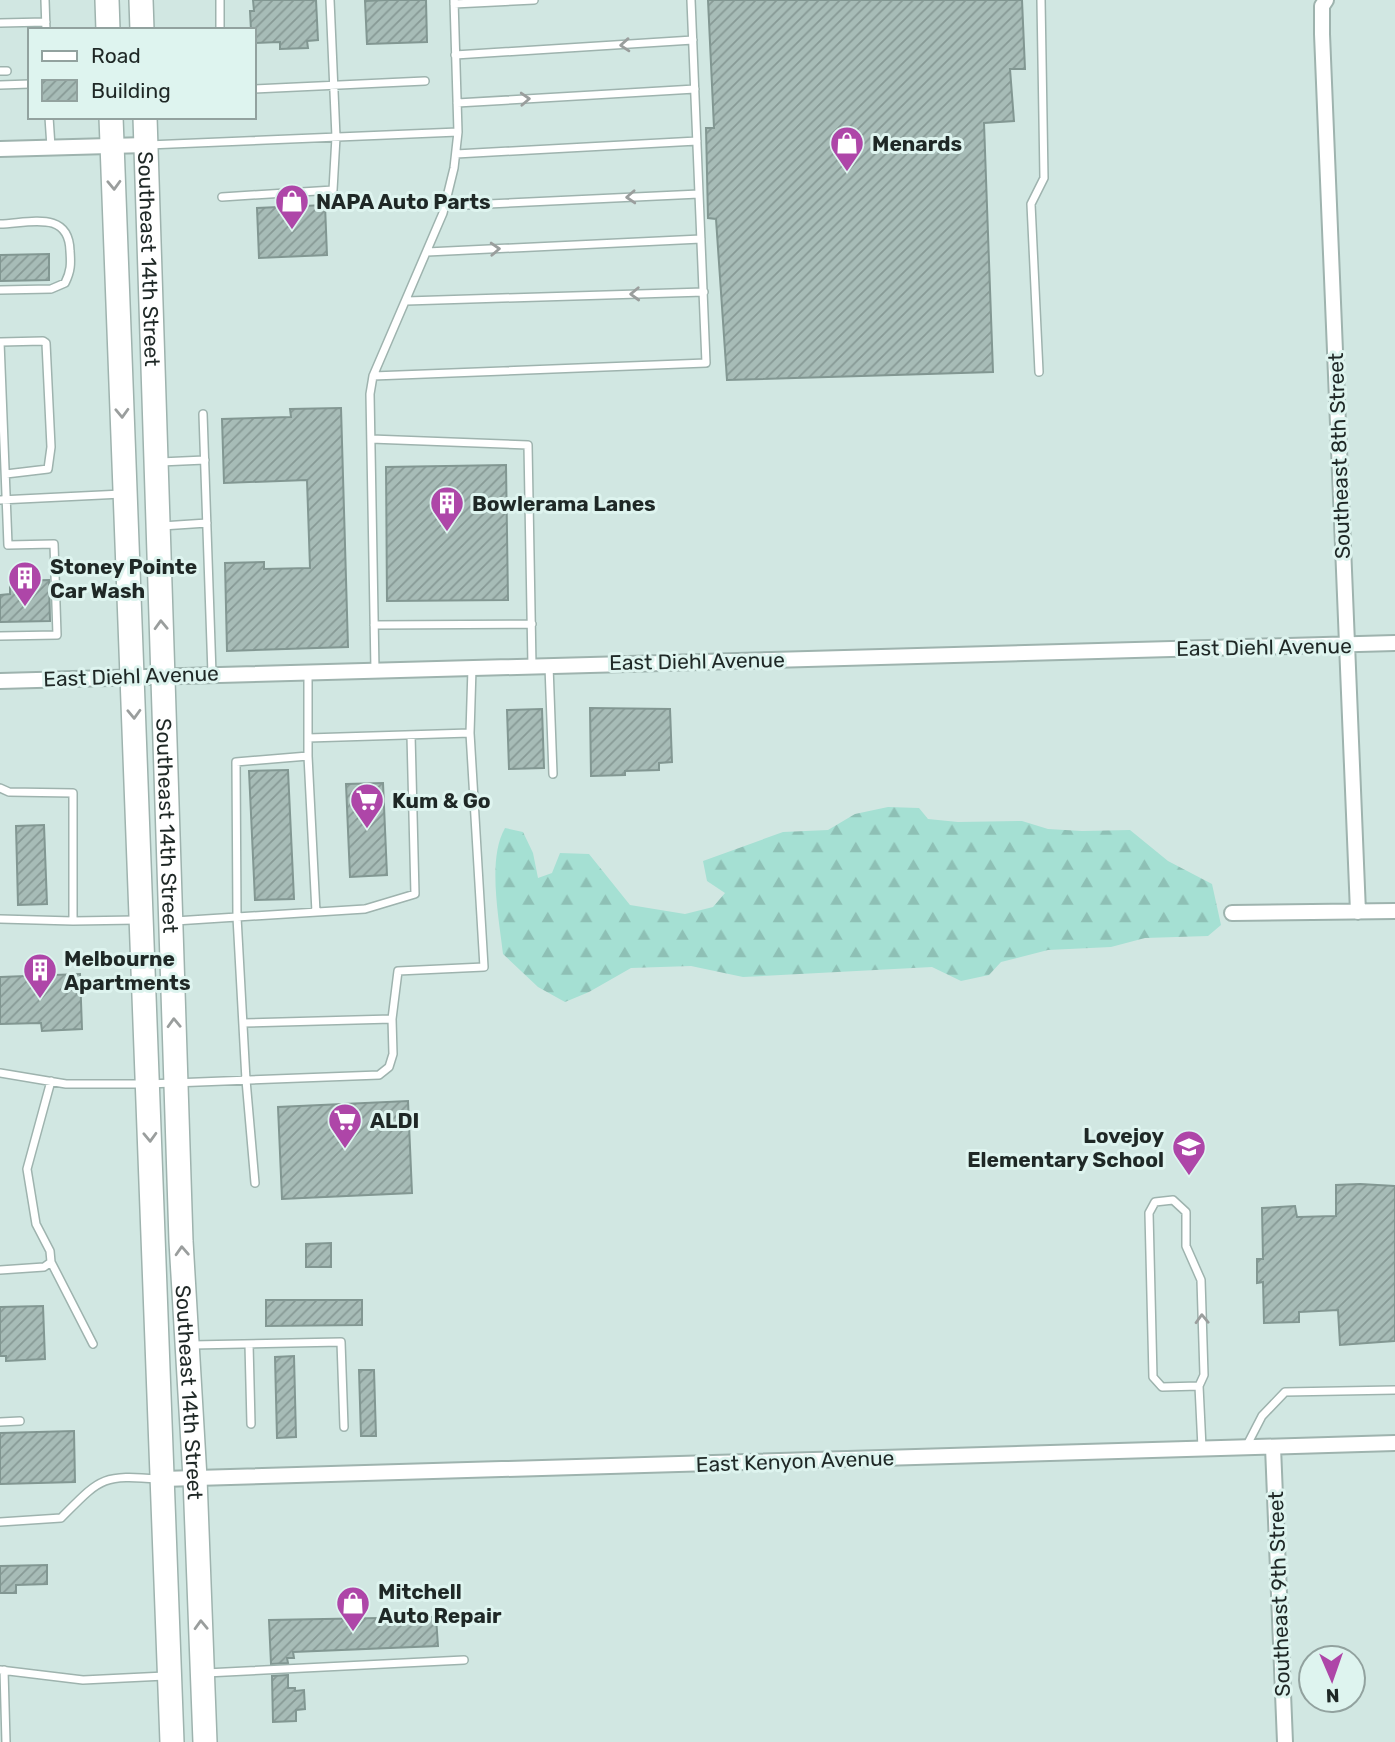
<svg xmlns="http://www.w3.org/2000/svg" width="1395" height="1742" viewBox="0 0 1395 1742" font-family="Rubik,sans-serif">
	<defs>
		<pattern id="forest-firs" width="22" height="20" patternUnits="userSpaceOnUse" patternTransform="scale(1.75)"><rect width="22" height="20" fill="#a5e0d3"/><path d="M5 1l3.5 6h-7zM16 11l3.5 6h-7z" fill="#8ec0b5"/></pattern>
		<pattern id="building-hatch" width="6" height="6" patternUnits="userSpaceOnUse" patternTransform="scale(1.75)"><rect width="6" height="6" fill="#a7bcb7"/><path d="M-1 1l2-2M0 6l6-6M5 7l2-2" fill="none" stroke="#879995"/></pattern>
	</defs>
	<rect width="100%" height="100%" fill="#d1e7e2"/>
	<path fill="url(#forest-firs)" d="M888,807L919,808L928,819L958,822L1022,821L1048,829L1082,831L1130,830L1168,861L1212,884L1221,925L1208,936L1145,938L1111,947L1048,950L1001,962L989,975L961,981L932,967L743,977L691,966L631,968L589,992L565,1002L538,987L503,954C499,918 487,859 505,828L523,832L533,853L538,878L552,873L560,853L589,854L630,905L685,914L713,907L725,893L707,881L703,861L783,832L828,830L855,814Z"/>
	<path fill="url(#building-hatch)" stroke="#829792" stroke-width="2" d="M253,0H316L318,40L307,41L308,48L280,49V42L255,43V32L251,30L250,11H254Z
		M386,0H426L427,42L367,44L365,1Z
		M708,0H1022L1025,69H1010L1014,121L984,123L993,372L727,380L716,219L708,218L706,128H714Z
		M325,205L327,255L259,258L257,208Z
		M49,254V280L0,281V255Z
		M341,408L348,647L227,651L225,563L264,562V569L310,568L307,480L224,483L222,419L291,417L290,409Z
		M506,465L508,600L387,601L386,467Z
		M49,580L50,621L0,622V595L10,594V581Z
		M590,708L670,709L672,762L659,763V770L625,771V775L591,776Z
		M542,709L544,768L509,769L507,710Z
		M288,770L294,899L255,900L249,771Z
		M383,783L387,875L350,877L346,784Z
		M44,825L47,904L18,905L16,826Z
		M80,974L82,1029L42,1031L41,1023L0,1024V977Z
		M408,1101L412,1193L282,1199L278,1107Z
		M1360,1184L1395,1186V1341L1340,1345L1338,1310L1299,1312V1322L1264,1323L1263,1282L1257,1283V1259H1263L1262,1208L1295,1206L1297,1217L1336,1216V1185Z
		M331,1243V1267H306V1244Z
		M266,1300H362V1325L266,1326Z
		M43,1306L45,1359L6,1361V1356H0V1307Z
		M294,1356L296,1437L277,1438L275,1357Z
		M359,1370H374L376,1436H361Z
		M74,1431L75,1482L0,1484V1433Z
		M47,1565V1584L16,1585V1593H0V1566Z
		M436,1617L438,1646L293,1652L294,1658H287L288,1663L271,1664L269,1620Z
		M288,1675V1688H295V1691L304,1690L305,1709L296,1710V1721L273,1722L272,1676Z"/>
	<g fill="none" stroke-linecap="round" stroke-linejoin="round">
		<g stroke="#9eb3ae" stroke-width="10">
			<path id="service" d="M45,0L46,30
				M220,0V30
				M454,4L534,0
				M0,23L46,22
				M455,55L693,40
				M0,71H7
				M0,85L30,84
				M254,89L425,81
				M457,103L695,89
				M49,117L51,147
				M148,145L458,132
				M456,154L697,141
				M222,197L333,190L336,137L330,0
				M445,206L699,194
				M0,224C30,223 69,210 70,251C71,264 71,271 65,283L51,289L0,290
				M427,252L701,239
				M406,301L704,292
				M0,342L8,545L54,544L57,635L0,636
				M1,342L43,341L46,343L51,447L48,469L6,474
				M1039,372L1031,204L1044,178L1041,0
				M373,376L706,363L691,0
				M203,414L212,674
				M371,439L528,445L532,666
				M160,462L205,460
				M0,500L122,494
				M162,526L207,523
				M374,625L532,624
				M549,666L553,774
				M375,670L370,394L373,376L443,213L454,168L458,132L454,0
				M308,738L470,733L472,668
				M308,756L316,912
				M0,788L9,792L73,793V921L137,920
				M0,919L73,921
				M175,921L237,917L236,762L308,756V672
				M243,1023L392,1019
				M0,1073L66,1084H148L379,1075L389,1067L393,1054L392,1019L398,971L484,967L470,733
				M255,1183L246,1080L237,917L365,909L415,894L411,735
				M51,1262L93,1344
				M0,1270L44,1267L51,1262L50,1251L36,1224L27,1169L51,1081
				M249,1344L251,1424
				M192,1345L341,1342L344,1427
				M1199,1386L1162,1387L1153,1377L1149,1213L1155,1202L1173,1200L1186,1212V1246L1201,1280L1204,1375L1199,1386L1202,1448
				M0,1422L20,1421
				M1246,1447L1262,1416L1285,1392L1395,1390
				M0,1522L61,1518C100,1479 101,1474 158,1479
				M0,1670L83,1680L165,1676
				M4,1670L6,1742
				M206,1673L464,1660"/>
		</g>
		<g stroke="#9eb3ae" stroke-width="18">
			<path id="minor" d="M1326,0L1322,6V34L1358,912
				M0,149L146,145
				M0,681L1395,643
				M1232,913L1395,911
				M1273,1447L1285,1742
				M162,1479L1395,1443"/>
		</g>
		<g stroke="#9eb3ae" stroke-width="26">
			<g id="primary">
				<path d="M107,0L108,30"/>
				<path d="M141,0L142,30"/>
				<path d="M111,117L172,1742"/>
				<path id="s1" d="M145,117L181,1241L195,1478L205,1742"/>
			</g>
		</g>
		<use href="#service" stroke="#fff" stroke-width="7"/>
		<use href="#minor" stroke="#fff" stroke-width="14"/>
		<use href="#primary" stroke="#fff" stroke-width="23"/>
	</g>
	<defs><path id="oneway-chevron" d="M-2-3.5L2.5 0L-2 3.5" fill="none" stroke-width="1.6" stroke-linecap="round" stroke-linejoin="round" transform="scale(1.75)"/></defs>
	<g stroke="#9a9e9d">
		<use href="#oneway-chevron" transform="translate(625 45) rotate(176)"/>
		<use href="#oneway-chevron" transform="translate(525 99) rotate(-3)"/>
		<use href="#oneway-chevron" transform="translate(114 185) rotate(88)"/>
		<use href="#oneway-chevron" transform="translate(631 197) rotate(177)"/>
		<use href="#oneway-chevron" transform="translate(495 249) rotate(-3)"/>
		<use href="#oneway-chevron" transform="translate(635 294) rotate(178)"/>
		<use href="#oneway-chevron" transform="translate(122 413) rotate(88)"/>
		<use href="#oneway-chevron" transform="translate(161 625) rotate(-92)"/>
		<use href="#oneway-chevron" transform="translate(134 714) rotate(88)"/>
		<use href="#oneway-chevron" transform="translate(174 1023) rotate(-92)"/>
		<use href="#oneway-chevron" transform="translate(150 1137) rotate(88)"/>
		<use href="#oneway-chevron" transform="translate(182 1251) rotate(-93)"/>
		<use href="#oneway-chevron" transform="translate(1202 1319) rotate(-92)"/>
		<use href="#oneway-chevron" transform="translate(201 1625) rotate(-92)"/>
	</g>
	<defs>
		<g id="shop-pin" transform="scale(1.75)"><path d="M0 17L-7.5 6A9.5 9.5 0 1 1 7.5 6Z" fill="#ae46a8" stroke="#def4ef"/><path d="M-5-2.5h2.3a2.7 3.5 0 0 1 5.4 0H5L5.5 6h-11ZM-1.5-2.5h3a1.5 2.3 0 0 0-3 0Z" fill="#fff"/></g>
		<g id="building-pin" transform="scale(1.75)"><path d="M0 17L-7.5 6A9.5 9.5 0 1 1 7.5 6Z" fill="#ae46a8" stroke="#def4ef"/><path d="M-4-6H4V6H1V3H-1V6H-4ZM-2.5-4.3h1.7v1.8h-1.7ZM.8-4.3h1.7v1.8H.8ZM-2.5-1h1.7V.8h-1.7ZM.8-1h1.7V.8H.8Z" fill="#fff"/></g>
		<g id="supermarket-pin" transform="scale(1.75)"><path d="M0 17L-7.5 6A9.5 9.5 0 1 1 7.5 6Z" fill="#ae46a8" stroke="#def4ef"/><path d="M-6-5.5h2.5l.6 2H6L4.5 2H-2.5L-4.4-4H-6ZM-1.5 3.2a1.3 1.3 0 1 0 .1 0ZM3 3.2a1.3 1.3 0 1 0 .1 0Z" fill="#fff"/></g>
		<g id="school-pin" transform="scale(1.75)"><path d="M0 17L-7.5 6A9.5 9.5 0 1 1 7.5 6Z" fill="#ae46a8" stroke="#def4ef"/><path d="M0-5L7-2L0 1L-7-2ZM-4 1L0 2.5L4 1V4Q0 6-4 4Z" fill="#fff"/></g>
	</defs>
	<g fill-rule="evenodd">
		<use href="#shop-pin" x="847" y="143"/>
		<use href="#shop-pin" x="292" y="201"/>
		<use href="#building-pin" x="447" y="503"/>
		<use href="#building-pin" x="25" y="578"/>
		<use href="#supermarket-pin" x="367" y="800"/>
		<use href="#building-pin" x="40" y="970"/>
		<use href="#supermarket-pin" x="345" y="1120"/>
		<use href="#school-pin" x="1189" y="1147"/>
		<use href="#shop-pin" x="353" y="1603"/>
	</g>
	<g text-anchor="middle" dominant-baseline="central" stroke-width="6" stroke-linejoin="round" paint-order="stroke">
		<g font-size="21" font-weight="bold" fill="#1f2826" stroke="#def4ef" text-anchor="start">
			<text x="872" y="143">Menards</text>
			<text x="316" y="201">NAPA Auto Parts</text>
			<text x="472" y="503">Bowlerama Lanes</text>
			<text x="50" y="566">Stoney Pointe<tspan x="50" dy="24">Car Wash</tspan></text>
			<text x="392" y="800">Kum &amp; Go</text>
			<text x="64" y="958">Melbourne<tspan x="64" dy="24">Apartments</tspan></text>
			<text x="370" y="1120">ALDI</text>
			<text x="1164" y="1135" text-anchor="end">Lovejoy<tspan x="1164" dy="24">Elementary School</tspan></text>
			<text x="378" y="1591">Mitchell<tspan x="378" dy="24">Auto Repair</tspan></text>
		</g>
		<g font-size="21" fill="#1f2826" stroke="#def4ef">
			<text stroke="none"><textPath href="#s1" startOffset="142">Southeast 14th Street</textPath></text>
			<text transform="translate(1339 456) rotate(-92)">Southeast 8th Street</text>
			<text transform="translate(1264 647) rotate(-1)">East Diehl Avenue</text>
			<text transform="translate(697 661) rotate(-1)">East Diehl Avenue</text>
			<text transform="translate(131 676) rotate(-2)">East Diehl Avenue</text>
			<text stroke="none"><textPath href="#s1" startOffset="709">Southeast 14th Street</textPath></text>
			<text stroke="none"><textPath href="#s1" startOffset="1276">Southeast 14th Street</textPath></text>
			<text transform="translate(795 1461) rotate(-2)">East Kenyon Avenue</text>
			<text transform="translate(1279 1594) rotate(-92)">Southeast 9th Street</text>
		</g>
	</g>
	<rect x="28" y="28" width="228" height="91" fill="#def4ef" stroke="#92a29f" stroke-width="2"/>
	<rect x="42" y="51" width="35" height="10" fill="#ffffff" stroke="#92a29f" stroke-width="2"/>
	<text x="91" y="63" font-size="21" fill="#1f2826">Road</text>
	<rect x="42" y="80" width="35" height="21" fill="url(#building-hatch)" stroke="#92a29f" stroke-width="2"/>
	<text x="91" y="98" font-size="21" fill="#1f2826">Building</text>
	<g transform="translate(1332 1679) rotate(178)"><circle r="33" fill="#def4ef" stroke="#92a29f" stroke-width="2"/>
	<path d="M0-5L12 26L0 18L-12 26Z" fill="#ae46a8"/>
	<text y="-10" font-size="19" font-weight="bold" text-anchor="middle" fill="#1f2826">N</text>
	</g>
</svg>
